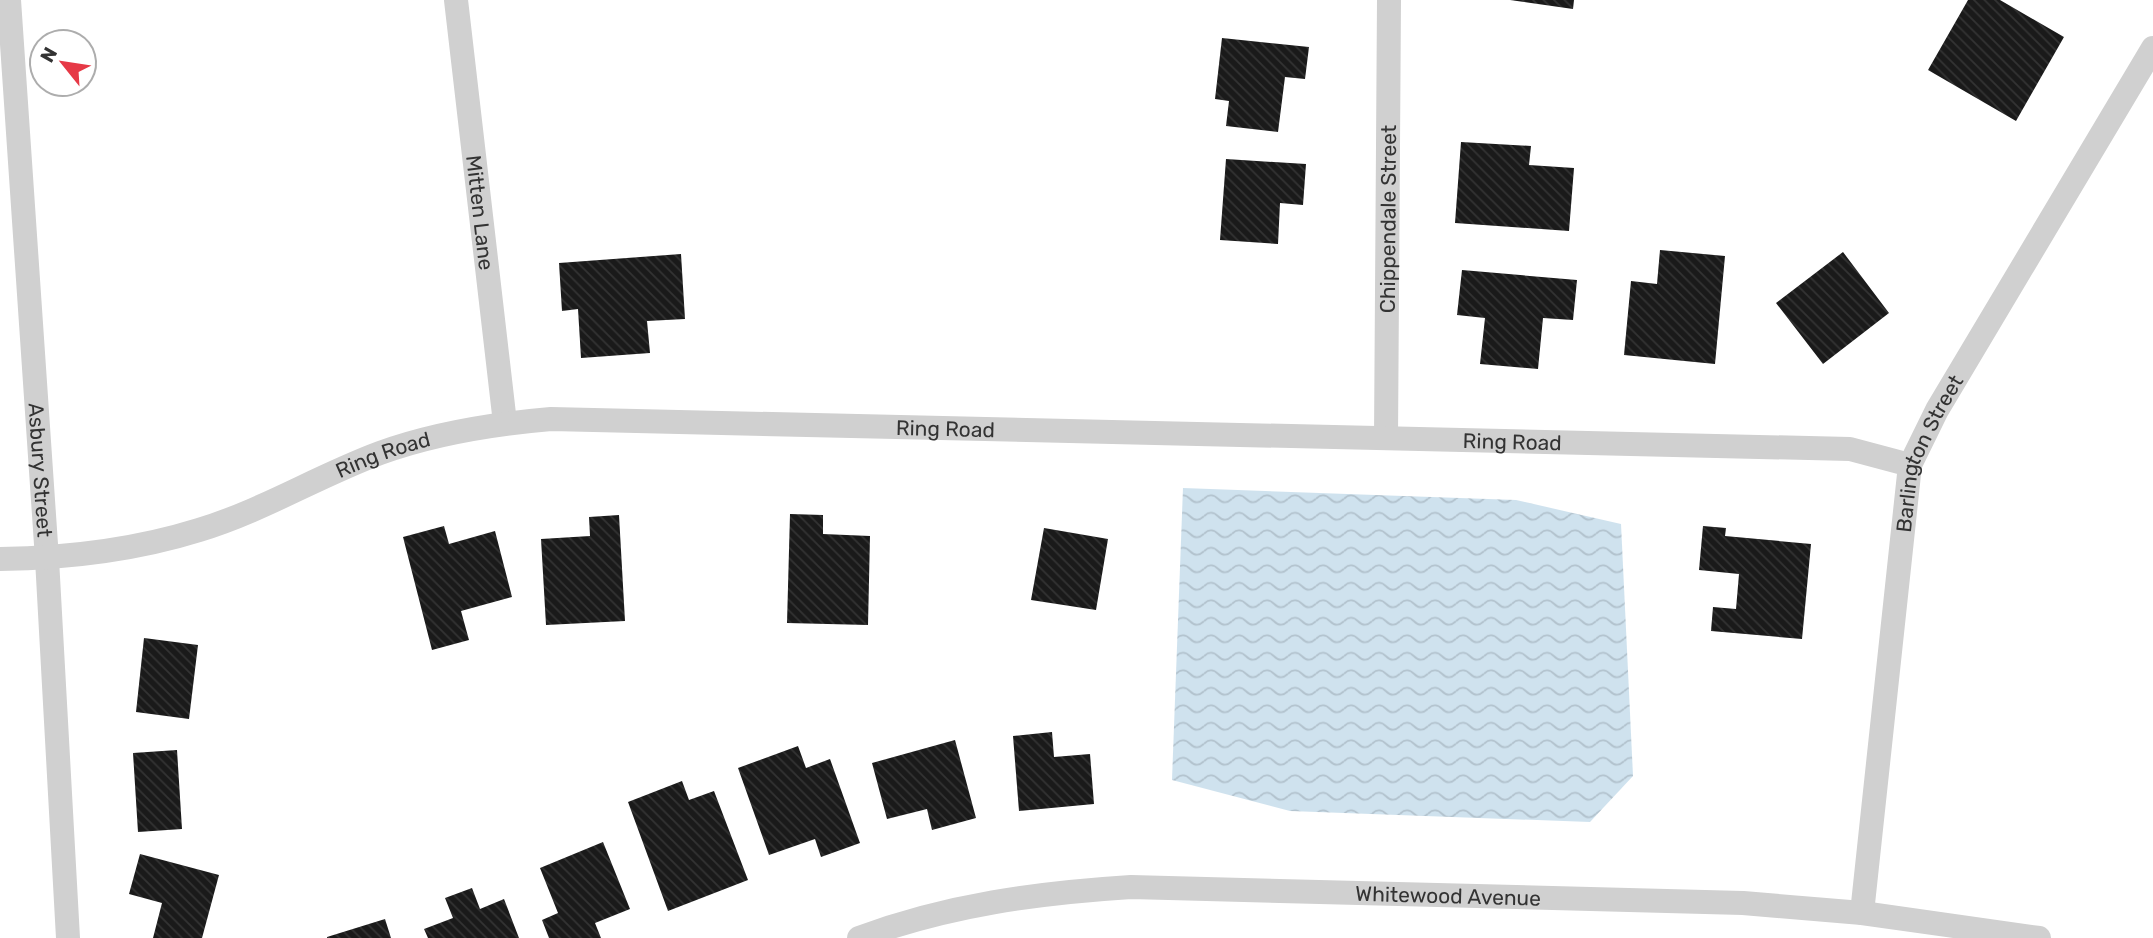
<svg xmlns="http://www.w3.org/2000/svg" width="2153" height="938" viewBox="0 0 2153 938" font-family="Rubik,sans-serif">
	<defs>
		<pattern id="water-waves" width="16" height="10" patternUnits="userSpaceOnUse" patternTransform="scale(1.75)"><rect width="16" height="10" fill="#cfe2ee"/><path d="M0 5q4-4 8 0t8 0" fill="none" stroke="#b2c2cd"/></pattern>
		<pattern id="building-back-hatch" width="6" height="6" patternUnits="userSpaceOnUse" patternTransform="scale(1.75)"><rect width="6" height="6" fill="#1a1a1a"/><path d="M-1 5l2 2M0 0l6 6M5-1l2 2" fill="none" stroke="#333"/></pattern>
	</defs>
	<rect width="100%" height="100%" fill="#fff"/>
	<path fill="url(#water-waves)" d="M1183,488L1516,500L1621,524L1633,776L1590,822L1290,811L1172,780Z"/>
	<path fill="url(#building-back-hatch)" d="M1510,0H1574L1573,9Z
		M1968,0H2000L2064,37L2016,121L1928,70Z
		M1222,38L1309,47L1305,79L1285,77L1278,132L1226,126L1229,101L1215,99Z
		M1461,142L1531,146L1529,165L1574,168L1569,231L1455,223Z
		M1226,159L1306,164L1303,205L1280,203L1278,244L1220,240Z
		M1660,250L1725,256L1715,364L1624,355L1631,281L1657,284Z
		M1843,252L1889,313L1823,364L1776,303Z
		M681,254L685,319L647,321L650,353L581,358L578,309L562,311L559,263Z
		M1462,270L1577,280L1573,320L1543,318L1538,369L1480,364L1485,318L1457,315Z
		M790,514L823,515V534L870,536L868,625L787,623Z
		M619,515L625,621L546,625L541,539L590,536L589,517Z
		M444,526L449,544L495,531L512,597L461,611L469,640L432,650L403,537Z
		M1703,526L1726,528L1725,536L1811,544L1802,639L1711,631L1713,607L1736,609L1739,574L1699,570Z
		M1044,528L1108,539L1096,610L1031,600Z
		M144,638L198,645L189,719L136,712Z
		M1052,732L1054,757L1090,754L1094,804L1019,811L1013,736Z
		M955,740L976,818L932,830L927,809L887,819L872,763Z
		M798,746L806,768L830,759L860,843L821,857L815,839L769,855L738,768Z
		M177,750L182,829L138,832L133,753Z
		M682,781L689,800L714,791L748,880L668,911L628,802Z
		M603,842L630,909L595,923L601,938H549L542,920L558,913L540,868Z
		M140,854L219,875L202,938H153L162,903L129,894Z
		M472,888L480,909L504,899L519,938H428L424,929L453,918L445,898Z
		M385,919L391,938H327V937Z"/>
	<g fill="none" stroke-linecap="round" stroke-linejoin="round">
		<g stroke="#d0d0d0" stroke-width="24">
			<path id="s1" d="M9,0L47,559L68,938"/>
			<path id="s2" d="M456,0L505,423"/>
			<path id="s3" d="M1386,438L1389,0"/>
			<path id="s4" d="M0,559C67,558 135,550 199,530C262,511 318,476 380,453C435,433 493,424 551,419L1850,449L1910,465"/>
			<path id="s5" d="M1862,913L1910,465L1937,410L2153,48"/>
			<path id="s6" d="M859,938C948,905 1037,893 1131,887L1743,903L1862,913L2039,938"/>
		</g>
	</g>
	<g text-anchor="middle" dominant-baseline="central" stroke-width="7" stroke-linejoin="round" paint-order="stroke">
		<g font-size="21" fill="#333" stroke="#fff">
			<text stroke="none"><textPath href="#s2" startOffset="214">Mitten Lane</textPath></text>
			<text stroke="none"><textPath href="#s3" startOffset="219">Chippendale Street</textPath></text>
			<text stroke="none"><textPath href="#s4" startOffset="968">Ring Road</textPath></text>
			<text stroke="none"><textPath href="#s4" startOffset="1535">Ring Road</textPath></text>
			<text stroke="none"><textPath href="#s5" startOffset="467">Barlington Street</textPath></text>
			<text stroke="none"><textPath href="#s4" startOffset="401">Ring Road</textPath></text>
			<text stroke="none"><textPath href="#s1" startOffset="471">Asbury Street</textPath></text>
			<text stroke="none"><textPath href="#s6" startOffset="595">Whitewood Avenue</textPath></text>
		</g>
	</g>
	<g transform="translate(63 63) rotate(300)"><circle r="33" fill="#ffffff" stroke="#adadad" stroke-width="2"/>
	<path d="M0-5L12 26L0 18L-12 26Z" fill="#e63946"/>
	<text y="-10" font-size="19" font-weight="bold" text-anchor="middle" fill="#333333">N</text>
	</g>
</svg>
